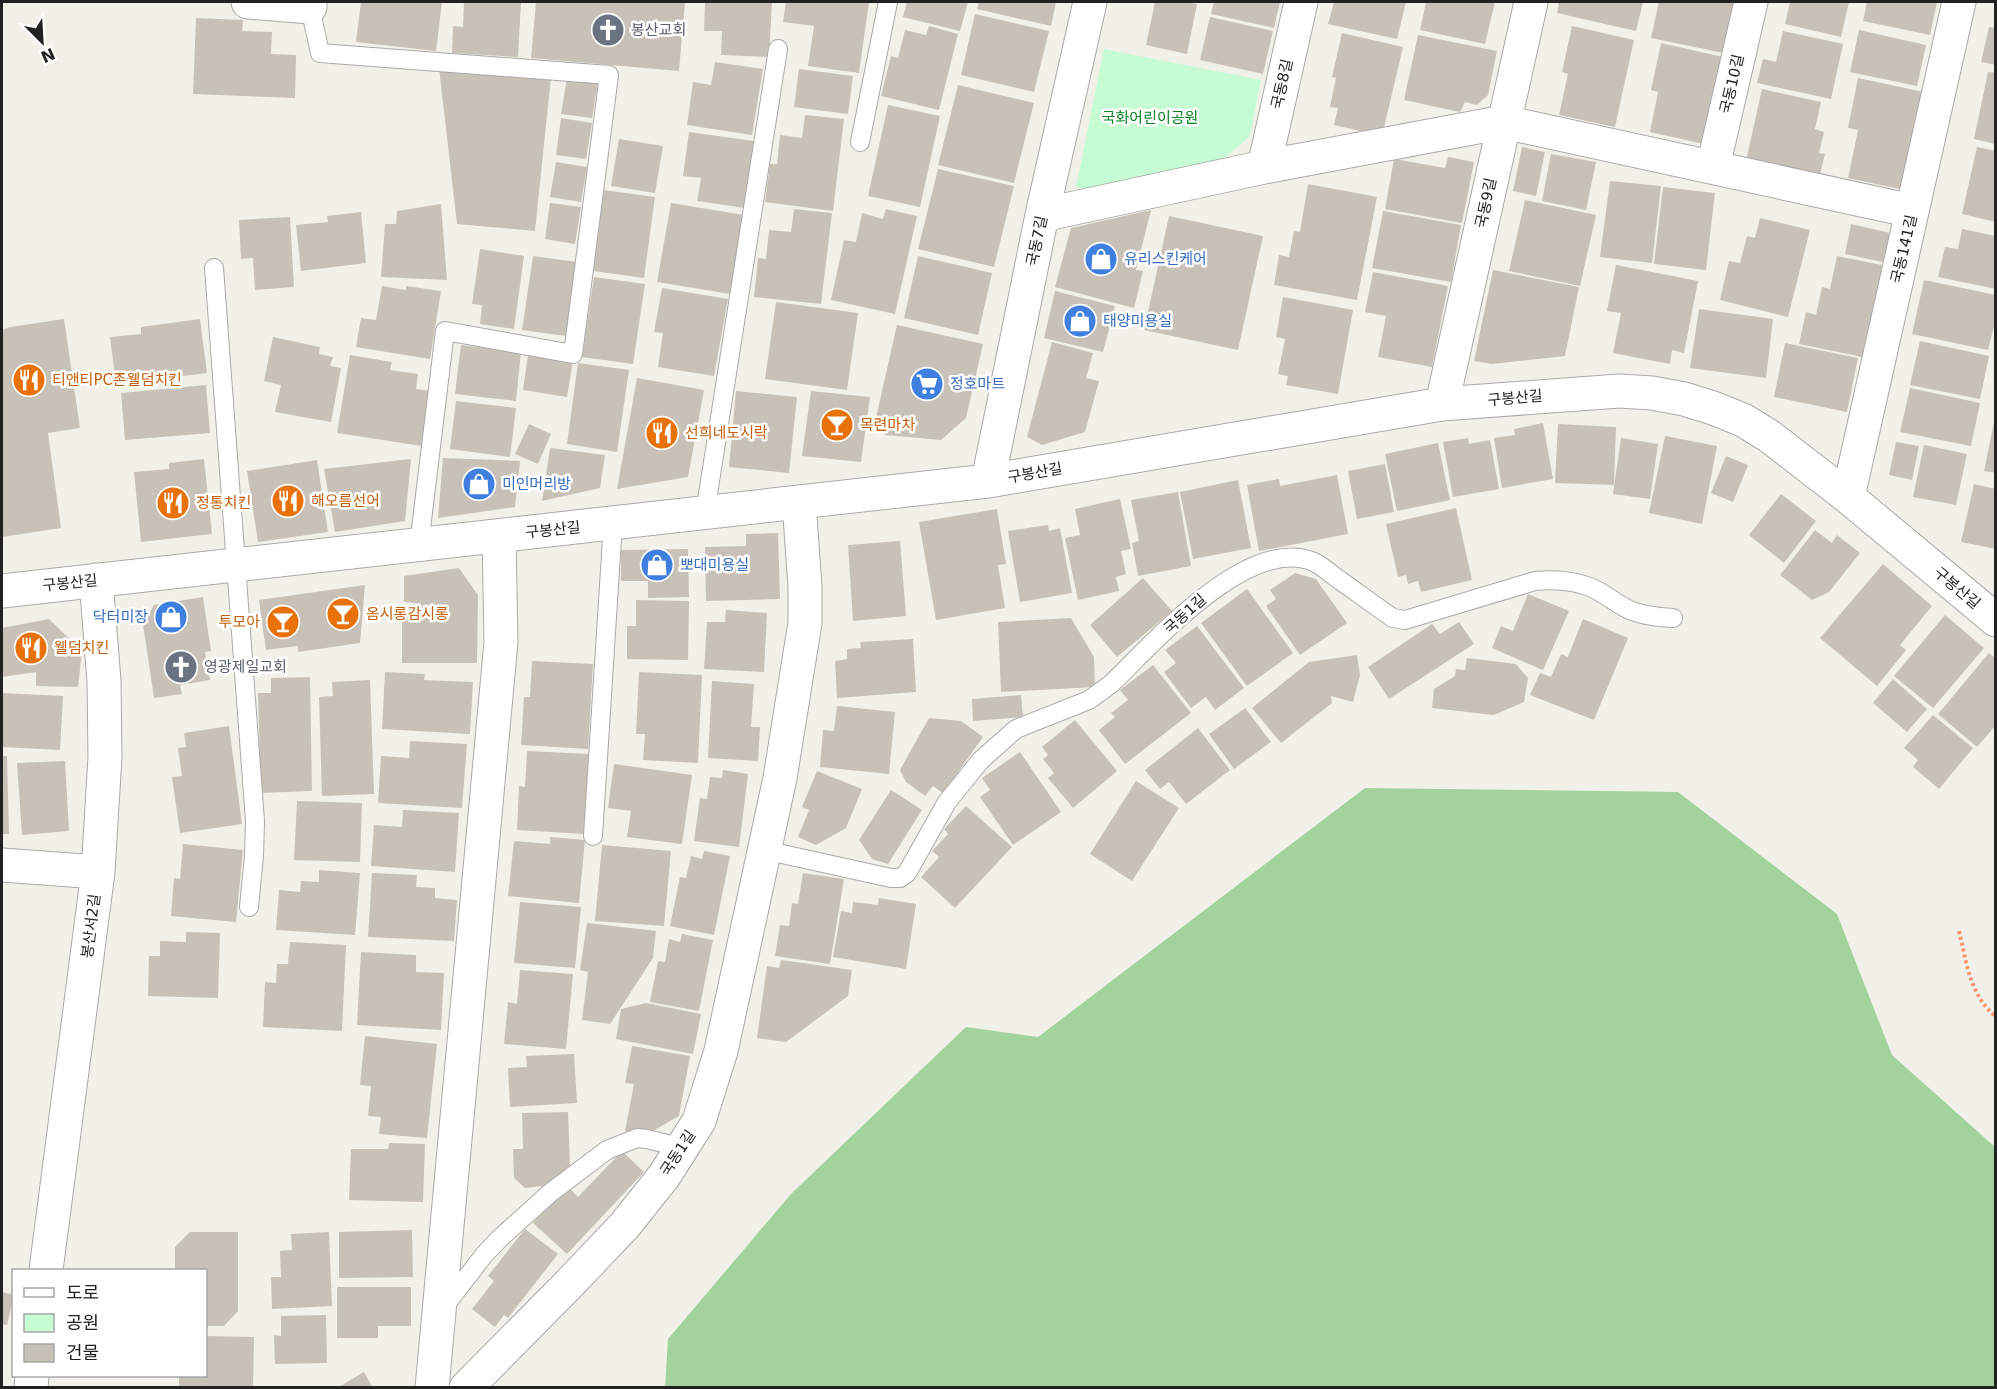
<svg xmlns="http://www.w3.org/2000/svg" width="1997" height="1389" viewBox="0 0 1997 1389" font-family="'DejaVu Sans','Noto Sans KR',sans-serif">
	<rect width="100%" height="100%" fill="#f2f1e9"/>
	<path fill="#a2d39c" d="M1365,788L1678,792L1837,914L1892,1055L1995,1147V1387H665L668,1339L791,1194L966,1027L1038,1037Z"/>
	<path fill="#c6fcd3" d="M1104,49L1261,80L1250,136L1219,163L1099,191L1076,187Z"/>
	<path fill="#c8c1b7" d="M361,2H442L436,51L356,42Z
		M464,2H521L518,57L452,53L453,26L463,27Z
		M536,2H685L679,71L531,58Z
		M705,2H772L769,57L721,55L722,31H704Z
		M786,2H869L859,73L808,66L814,26L783,22Z
		M907,2H968L960,31L903,17Z
		M979,2H1056L1051,26L977,9Z
		M1155,2H1184L1197,4L1187,54L1146,45Z
		M1214,2H1280L1274,28L1211,14Z
		M1334,2H1406L1397,39L1328,24Z
		M1426,2H1495L1485,44L1420,30Z
		M1559,2H1643L1636,31L1557,13Z
		M1659,2H1734L1723,53L1651,38Z
		M1790,2H1849L1841,37L1785,24Z
		M1867,2H1937L1930,35L1863,21Z
		M975,14L1049,31L1034,92L961,75Z
		M1210,17L1273,31L1263,74L1200,60Z
		M196,18L243,20L242,31L272,32L271,54L296,55L295,98L193,94Z
		M929,26L958,34L939,110L881,96L891,56L898,58L905,30L926,35Z
		M1572,26L1634,40L1615,127L1559,115L1568,74L1562,72Z
		M1989,27L1996,28V65L1981,62Z
		M1859,30L1926,45L1917,86L1850,72Z
		M1783,31L1843,44L1831,99L1757,83L1763,59L1776,62Z
		M1342,33L1403,47L1382,136L1334,125L1338,108L1330,107L1336,78L1332,77Z
		M1418,35L1497,51L1488,95L1477,105L1465,102L1460,112L1404,100Z
		M1661,43L1723,57L1704,144L1650,132L1658,92L1651,90Z
		M715,62L763,69L752,135L687,125L693,82L711,85Z
		M439,68L551,77L535,231L457,224Z
		M799,69L853,76L848,114L794,107Z
		M1988,72L1996,73V144L1974,139Z
		M567,78L598,83L592,118L561,114Z
		M1858,78L1924,92L1904,190L1848,178L1858,130L1848,128Z
		M958,85L1034,103L1014,183L938,165Z
		M1762,89L1821,102L1815,129L1824,132L1819,153L1825,154L1819,179L1746,161Z
		M888,105L940,116L920,207L868,196Z
		M805,115L844,119L833,211L765,202L770,164H777L780,135L802,138Z
		M561,118L592,123L586,159L556,155Z
		M689,132L754,141L745,208L697,201L701,178L683,176Z
		M619,139L663,146L655,193L611,186Z
		M1522,147L1545,152L1536,196L1513,191Z
		M1977,147L1996,151V222L1962,214Z
		M1551,154L1596,162L1586,210L1542,201Z
		M1448,157L1474,162L1462,223L1385,209L1394,159L1445,168Z
		M556,162L587,167L581,202L550,197Z
		M938,169L1014,186L994,267L918,249Z
		M1610,181L1661,186L1652,263L1600,257Z
		M1308,184L1377,197L1357,300L1274,285L1279,255L1289,257L1294,231L1300,232Z
		M1663,187L1715,193L1706,270L1654,264Z
		M604,190L655,197L644,278L593,271Z
		M1525,200L1596,215L1580,286L1509,271Z
		M550,203L581,207L575,244L545,239Z
		M671,203L744,215L730,294L657,282Z
		M441,204L447,280L381,277L385,224H396L397,211Z
		M794,209L832,213L821,304L754,297L758,258L766,259L769,230L791,232Z
		M886,209L917,216L895,314L831,300L844,240L856,242L862,213L883,219Z
		M1151,210L1136,270L1143,271L1134,308L1055,287L1071,228Z
		M1383,211L1461,225L1451,282L1372,268Z
		M361,212L366,263L301,271L296,225L328,222L327,216Z
		M1169,216L1263,236L1238,350L1144,330Z
		M290,217L294,287L255,290L253,258L241,259L239,220Z
		M1760,218L1810,230L1788,317L1720,300L1729,261L1740,263L1747,236L1755,238Z
		M1851,224L1890,233L1883,262L1845,254Z
		M1962,229L1996,236V289L1938,277L1945,247L1958,249Z
		M480,249L524,256L514,329L480,324L482,305L472,304Z
		M533,256L577,262L566,336L522,330Z
		M918,256L992,273L978,335L904,318Z
		M1837,256L1887,266L1867,358L1799,344L1806,312L1816,315L1822,287L1830,289Z
		M1616,265L1698,281L1684,353L1672,350L1670,364L1613,353L1621,313L1607,311Z
		M1493,270L1579,287L1565,356L1492,364L1474,361Z
		M1373,272L1448,286L1432,367L1378,357L1386,316L1365,312Z
		M594,277L645,284L633,364L582,357Z
		M1924,280L1996,295V318L1988,350L1912,334Z
		M382,286L406,290V286L441,291L430,359L356,347L361,318L376,320Z
		M662,288L728,299L714,376L658,367L663,333L654,332Z
		M1055,291L1115,306L1103,352L1044,338Z
		M1283,297L1353,310L1338,394L1286,385L1288,376L1278,374L1285,339L1276,337Z
		M776,302L858,313L847,390L765,379Z
		M1699,309L1773,319L1766,378L1690,368Z
		M64,319L80,428L48,433L61,528L2,537V330L10,327Z
		M200,319L207,373L116,384L110,337L141,334V327Z
		M897,325L983,344L966,418L941,440L885,435L875,422Z
		M273,337L320,347L319,354L333,357L330,366L341,368L331,422L275,412L281,385L264,381Z
		M1920,341L1989,356L1980,399L1910,385Z
		M1052,342L1093,353L1086,378L1099,381L1085,432L1042,445L1027,437Z
		M1785,343L1858,358L1847,412L1774,397Z
		M461,345L521,352L516,401L455,394Z
		M350,355L392,362L390,370L418,374L416,389L431,391L422,446L337,433Z
		M528,355L573,361L567,397L523,390Z
		M578,363L629,370L617,452L567,444Z
		M637,378L704,390L688,477L617,489Z
		M206,385L210,433L125,440L121,393Z
		M1910,388L1980,403L1971,446L1900,432Z
		M736,391L797,397L789,473L729,467Z
		M811,391L870,397L861,462L802,456Z
		M456,401L516,408L510,457L450,449Z
		M1994,422L1996,423V473L1984,471Z
		M1543,423L1553,479L1502,488L1494,438L1515,435L1514,429Z
		M529,424L551,434L538,464L515,454Z
		M1558,424L1616,427L1614,485L1555,483Z
		M1665,436L1717,446L1702,524L1649,513Z
		M1468,438L1469,444L1490,440L1499,489L1453,497L1443,442Z
		M1621,438L1658,444L1650,499L1613,494Z
		M1896,442L1919,446L1912,480L1889,475Z
		M1438,443L1450,500L1397,511L1385,454Z
		M1924,445L1967,454L1956,505L1913,497Z
		M550,448L605,455L600,488L542,501Z
		M1726,456L1748,465L1733,502L1711,493Z
		M443,458L520,461L515,507L438,518Z
		M204,459L212,534L141,542L134,472L169,469V463Z
		M411,459L405,521L335,532L324,469Z
		M317,460L328,532L258,542L247,471Z
		M1385,464L1394,512L1357,519L1348,471Z
		M1337,475L1348,534L1259,551L1247,485L1279,479L1280,486Z
		M1238,480L1251,548L1193,559L1180,492Z
		M1974,484L1996,489V549L1961,542Z
		M1178,492L1191,566L1138,576L1132,543L1139,541L1131,500Z
		M1781,494L1816,521L1784,563L1749,535Z
		M1120,499L1131,549L1121,551L1126,574L1116,577L1119,591L1078,600L1065,538L1080,535L1075,509Z
		M1456,508L1472,580L1421,592L1418,581L1408,584L1406,575L1398,577L1386,524Z
		M997,509L1006,564L998,565L1005,608L936,620L919,522Z
		M1048,525L1049,531L1060,528L1072,593L1020,602L1008,531Z
		M1815,530L1832,543L1837,535L1860,553L1829,592L1812,600L1780,575Z
		M778,533L780,599L706,601L705,547L746,546V534Z
		M900,541L906,616L853,621L848,545Z
		M688,549L689,597L648,598V581H621V550Z
		M1883,564L1932,606L1900,645L1906,650L1877,686L1820,638Z
		M459,568L478,595L477,663H402V616H416V603L404,602V576Z
		M1295,573L1316,579L1347,623L1300,655L1266,606L1276,599L1270,590Z
		M1143,578L1172,611L1117,657L1090,625Z
		M365,585L360,643L298,652V646L266,650L259,600Z
		M1247,589L1293,653L1247,686L1201,623Z
		M1528,594L1569,611L1543,670L1492,648L1501,626L1513,631Z
		M203,597L211,651L205,652L210,680L180,685L182,694L154,698L143,624L154,605Z
		M636,600L689,601L688,660L627,659V626H636Z
		M726,610L767,613L764,672L704,669L707,622H725Z
		M1945,615L1984,648L1933,708L1894,676Z
		M1071,618L1094,657L1095,687L1001,692L998,622Z
		M49,619L82,651L78,687L36,686V672L2,677V628Z
		M1583,619L1628,638L1594,720L1530,695L1540,673L1551,677L1561,654L1568,657Z
		M1459,622L1474,644L1389,699L1368,667L1432,624L1440,634Z
		M1197,626L1244,688L1215,710L1206,697L1191,708L1164,672L1176,663L1165,650Z
		M913,639L916,692L837,698L835,661L847,659V649L861,648L860,642Z
		M1989,653L1996,659V725L1977,747L1938,714Z
		M1357,655L1360,675L1353,702L1331,696L1332,703L1281,743L1252,708L1309,662Z
		M1467,658L1516,664L1528,678L1524,702L1494,715L1432,708L1434,689L1455,676L1456,669L1465,670Z
		M532,661L593,664L588,749L521,745L524,697H530Z
		M1153,665L1191,713L1125,764L1099,730L1115,717L1111,713L1128,700L1120,690Z
		M385,672L425,674L424,680L473,682L470,734L382,729Z
		M639,672L702,675L698,763L643,760L645,734H636Z
		M310,677L312,791L261,793L258,693H271V678Z
		M1893,679L1927,709L1907,732L1873,703Z
		M370,680L374,794L322,796L319,697L333,696L332,682Z
		M712,681L754,684L751,727H760L758,761L708,758Z
		M2,693L63,696L60,750L2,747Z
		M1021,695L1023,717L973,721L972,699Z
		M837,706L895,712L889,774L820,767L823,730L834,731Z
		M1245,708L1271,742L1234,769L1209,734Z
		M1933,715L1973,748L1939,789L1913,767L1918,760L1904,748Z
		M929,718L961,721L983,737L943,793L933,786L925,796L906,782L900,770Z
		M1075,720L1117,771L1073,808L1048,778L1054,773L1043,759L1048,755L1042,747Z
		M229,726L242,824L180,833L172,777L182,776L178,748L186,747L184,733Z
		M1198,728L1230,770L1186,804L1169,782L1160,789L1145,770Z
		M410,741L467,744L462,808L378,803L381,756L409,758Z
		M527,751L589,754L584,834L517,830L519,786L525,787Z
		M1020,752L1061,812L1013,845L980,797L990,790L982,778Z
		M2,756H7L9,834H2Z
		M65,761L69,831L22,835L17,763Z
		M614,764L692,775L682,844L627,837L631,811L608,808Z
		M723,770L748,774L739,847L694,841L700,798L707,799L710,777L722,778Z
		M817,771L862,789L846,828L816,845L798,837L809,810L802,807Z
		M1136,781L1179,808L1132,881L1090,854Z
		M891,790L922,810L888,864L872,859L859,840Z
		M297,801L362,803L360,862L294,860Z
		M966,806L1012,847L955,908L921,877L939,857L932,851L948,834L944,829Z
		M403,810L459,813L455,872L371,866L374,825L402,827Z
		M550,837L585,840L579,903L508,896L514,841L550,844Z
		M183,844L243,850L236,922L171,916L174,878L180,879Z
		M602,845L671,851L664,926L595,921Z
		M704,851L730,856L714,935L670,926L680,877L686,878L691,856L702,859Z
		M319,870L360,873L355,935L276,930L279,890L300,892L301,881L319,882Z
		M372,873L417,875L416,887L435,888V898L457,900L454,941L368,937Z
		M803,873L844,879L830,964L775,956L780,925L789,926L792,903L798,904Z
		M879,898L916,904L906,969L833,957L841,911L852,913L853,902L878,905Z
		M520,902L581,907L575,968L514,963Z
		M587,923L656,931L653,958L610,1024L582,1020L588,972L580,970Z
		M186,932L220,933L218,998L148,996L149,956H160V941L186,942Z
		M682,934L713,940L699,1011L650,1002L658,961L665,962L669,939L680,942Z
		M290,942L346,945L342,1031L263,1027L265,982L276,983L277,964H288Z
		M361,952L416,955V972L444,973L441,1030L357,1025Z
		M781,960L852,970L848,996L786,1042L757,1038L767,966L779,968Z
		M520,970L573,974L566,1049L504,1044L508,1002L517,1004Z
		M646,1003L701,1014L693,1054L616,1039L621,1009Z
		M365,1036L437,1044L427,1138L379,1134L381,1117L368,1116L371,1086L360,1085Z
		M632,1046L690,1056L679,1116L646,1135L625,1131L634,1084L625,1083Z
		M574,1054L577,1103L510,1107L508,1068L527,1067L526,1056Z
		M568,1112L570,1165L552,1185L525,1188L514,1178L513,1149H523L522,1113Z
		M389,1143L425,1144L423,1202L349,1200L351,1149H388Z
		M622,1151L644,1172L567,1254L533,1223L567,1186L578,1197Z
		M525,1229L558,1254L508,1318L504,1315L495,1327L472,1309L494,1281L488,1276Z
		M412,1230L413,1277L339,1278V1232Z
		M190,1232H238V1311L224,1326H206V1270H175V1247Z
		M329,1232L332,1306L272,1309L271,1277H281L280,1251L292,1250L291,1234Z
		M337,1287H411V1326H378V1338H337Z
		M2,1292L14,1295L7,1325L2,1324Z
		M326,1315L327,1363L275,1364L274,1335L281,1336V1316Z
		M206,1336L254,1337L253,1388H179V1376H206Z
		M364,1372L373,1388H337Z"/>
	<g fill="none" stroke-linecap="round" stroke-linejoin="round">
		<g stroke="#a9a9a9" stroke-width="20">
			<path id="service" d="M310,7L320,53L609,75L573,354L445,331L419,545
				M860,142L888,2
				M214,268L255,821L254,856L249,907
				M705,513L778,49
				M593,836L613,523
				M764,850L891,878H900L907,873L947,802L981,760L1016,729L1089,700L1111,684C1153,644 1248,534 1314,562C1324,567 1332,575 1341,581C1358,593 1375,606 1393,618L1405,620L1535,581C1554,579 1572,580 1590,587C1605,593 1617,605 1632,611C1645,616 1659,617 1673,618
				M443,1308L484,1255L499,1239L550,1193L607,1150L637,1138L647,1139L683,1148"/>
		</g>
		<g stroke="#a9a9a9" stroke-width="35">
			<path id="minor" d="M248,2L310,7V2
				M1264,167L1301,2
				M1713,167L1751,2
				M1042,215L1264,167L1504,122L1912,211
				M1442,404L1531,2
				M988,481L1042,215L1090,2
				M1848,497L1959,2
				M2,591L988,481L1442,404L1619,391L1652,393L1684,399L1713,408L1743,420L1769,436L1848,497L1996,620
				M2,865L98,872
				M46,1270L98,872L105,757L104,681L96,580
				M31,1388L32,1376
				M432,1388L501,642L499,536
				M466,1388L569,1284L625,1225L664,1176L699,1121L721,1051L780,778L805,623V587L799,502"/>
		</g>
		<path stroke="#ff956d" stroke-width="4" stroke-dasharray="3 3" stroke-linecap="butt" d="M1959,931C1967,963 1969,994 1996,1017"/>
		<use href="#service" stroke="#fff" stroke-width="18"/>
		<use href="#minor" stroke="#fff" stroke-width="33"/>
	</g>
	<defs>
		<g id="church-disc" transform="scale(1.725)"><circle r="9.5" fill="#6b7280" stroke="#fff"/><path d="M-1.2-6h2.4v3.5h3.3v2.4h-3.3V6h-2.4V-.1h-3.3v-2.4h3.3Z" fill="#fff"/></g>
		<g id="shop-disc" transform="scale(1.725)"><circle r="9.5" fill="#3f7fe0" stroke="#fff"/><path d="M-5-2.5h2.3a2.7 3.5 0 0 1 5.4 0H5L5.5 6h-11ZM-1.5-2.5h3a1.5 2.3 0 0 0-3 0Z" fill="#fff"/></g>
		<g id="restaurant-disc" transform="scale(1.725)"><circle r="9.5" fill="#e8710a" stroke="#fff"/><path d="M-5-6h1v4h1v-4h1v4h1v-4h1v5L-1.5 .5V6h-2V.5L-5-1ZM5-6V6H3V1.5H1.5Q1.5-4 5-6Z" fill="#fff"/></g>
		<g id="supermarket-disc" transform="scale(1.725)"><circle r="9.5" fill="#3f7fe0" stroke="#fff"/><path d="M-6-5.5h2.5l.6 2H6L4.5 2H-2.5L-4.4-4H-6ZM-1.5 3.2a1.3 1.3 0 1 0 .1 0ZM3 3.2a1.3 1.3 0 1 0 .1 0Z" fill="#fff"/></g>
		<g id="bar-disc" transform="scale(1.725)"><circle r="9.5" fill="#e8710a" stroke="#fff"/><path d="M-6-5H6L.8 .8V4.5H3.5V6h-7V4.5H-.8V.8Z" fill="#fff"/></g>
	</defs>
	<g fill-rule="evenodd">
		<use href="#church-disc" x="608" y="30"/>
		<use href="#shop-disc" x="1101" y="259"/>
		<use href="#shop-disc" x="1080" y="321"/>
		<use href="#restaurant-disc" x="29" y="380"/>
		<use href="#supermarket-disc" x="927" y="384"/>
		<use href="#bar-disc" x="837" y="425"/>
		<use href="#restaurant-disc" x="662" y="433"/>
		<use href="#shop-disc" x="479" y="484"/>
		<use href="#restaurant-disc" x="288" y="501"/>
		<use href="#restaurant-disc" x="173" y="503"/>
		<use href="#shop-disc" x="657" y="565"/>
		<use href="#bar-disc" x="343" y="614"/>
		<use href="#shop-disc" x="171" y="617"/>
		<use href="#bar-disc" x="283" y="622"/>
		<use href="#restaurant-disc" x="31" y="648"/>
		<use href="#church-disc" x="181" y="667"/>
	</g>
	<g text-anchor="middle" dominant-baseline="central" stroke-width="5" stroke-linejoin="round" paint-order="stroke">
		<g font-size="15" fill="#5b616d" stroke="#fff" text-anchor="start">
			<text x="631" y="30">봉산교회</text>
			<text x="204" y="667">영광제일교회</text>
		</g>
		<g font-size="15" fill="#222" stroke="#fff">
			<text transform="translate(1282 84) rotate(-77)">국동8길</text>
			<text transform="translate(1732 84) rotate(-77)">국동10길</text>
			<text transform="translate(1486 203) rotate(-78)">국동9길</text>
			<text transform="translate(1037 241) rotate(-78)">국동7길</text>
			<text transform="translate(1904 249) rotate(-77)">국동141길</text>
			<text transform="translate(1515 398) rotate(-5)">구봉산길</text>
			<text transform="translate(1035 473) rotate(-10)">구봉산길</text>
			<text transform="translate(553 530) rotate(-6)">구봉산길</text>
			<text transform="translate(70 583) rotate(-6)">구봉산길</text>
			<text transform="translate(1957 588) rotate(40)">구봉산길</text>
			<text transform="translate(1185 614) rotate(-42)">국동1길</text>
			<text transform="translate(91 926) rotate(-83)">봉산서2길</text>
			<text transform="translate(678 1153) rotate(-57)">국동1길</text>
		</g>
		<g font-size="15" fill="#078427" stroke="#fff">
			<text x="1150" y="118">국화어린이공원</text>
		</g>
		<g font-size="15" fill="#366cbe" stroke="#fff" text-anchor="start">
			<text x="1124" y="259">유리스킨케어</text>
			<text x="1103" y="321">태양미용실</text>
			<text x="950" y="384">정호마트</text>
			<text x="502" y="484">미인머리방</text>
			<text x="680" y="565">뽀대미용실</text>
			<text x="148" y="617" text-anchor="end">닥터미장</text>
		</g>
		<g font-size="15" fill="#c56008" stroke="#fff" text-anchor="start">
			<text x="52" y="380">티앤티PC존웰덤치킨</text>
			<text x="860" y="425">목련마차</text>
			<text x="685" y="433">선희네도시락</text>
			<text x="311" y="501">해오름선어</text>
			<text x="196" y="503">정통치킨</text>
			<text x="366" y="614">옴시롱감시롱</text>
			<text x="260" y="622" text-anchor="end">투모아</text>
			<text x="54" y="648">웰덤치킨</text>
		</g>
	</g>
	<rect width="1997" height="1389" fill="none" stroke="#222222" stroke-width="6"/>
	<rect x="12" y="1269" width="195" height="108" fill="#ffffff" stroke="#a7a7a7" stroke-width="1.5"/>
	<rect x="24" y="1288" width="30" height="9" fill="#ffffff" stroke="#a7a7a7" stroke-width="1.5"/>
	<text x="66" y="1299" font-size="18" fill="#222222">도로</text>
	<rect x="24" y="1314" width="30" height="18" fill="#c6fcd3" stroke="#a7a7a7" stroke-width="1.5"/>
	<text x="66" y="1329" font-size="18" fill="#222222">공원</text>
	<rect x="24" y="1344" width="30" height="18" fill="#c8c1b7" stroke="#a7a7a7" stroke-width="1.5"/>
	<text x="66" y="1359" font-size="18" fill="#222222">건물</text>
	<g transform="translate(42 42) rotate(156)" stroke="#ffffff" stroke-width="4.5" paint-order="stroke">
	<path d="M0-4.5L10 22L0 15L-10 22Z" fill="#222222"/>
	<text y="-9" font-size="16" font-weight="bold" text-anchor="middle" fill="#222222">N</text>
	</g>
</svg>
